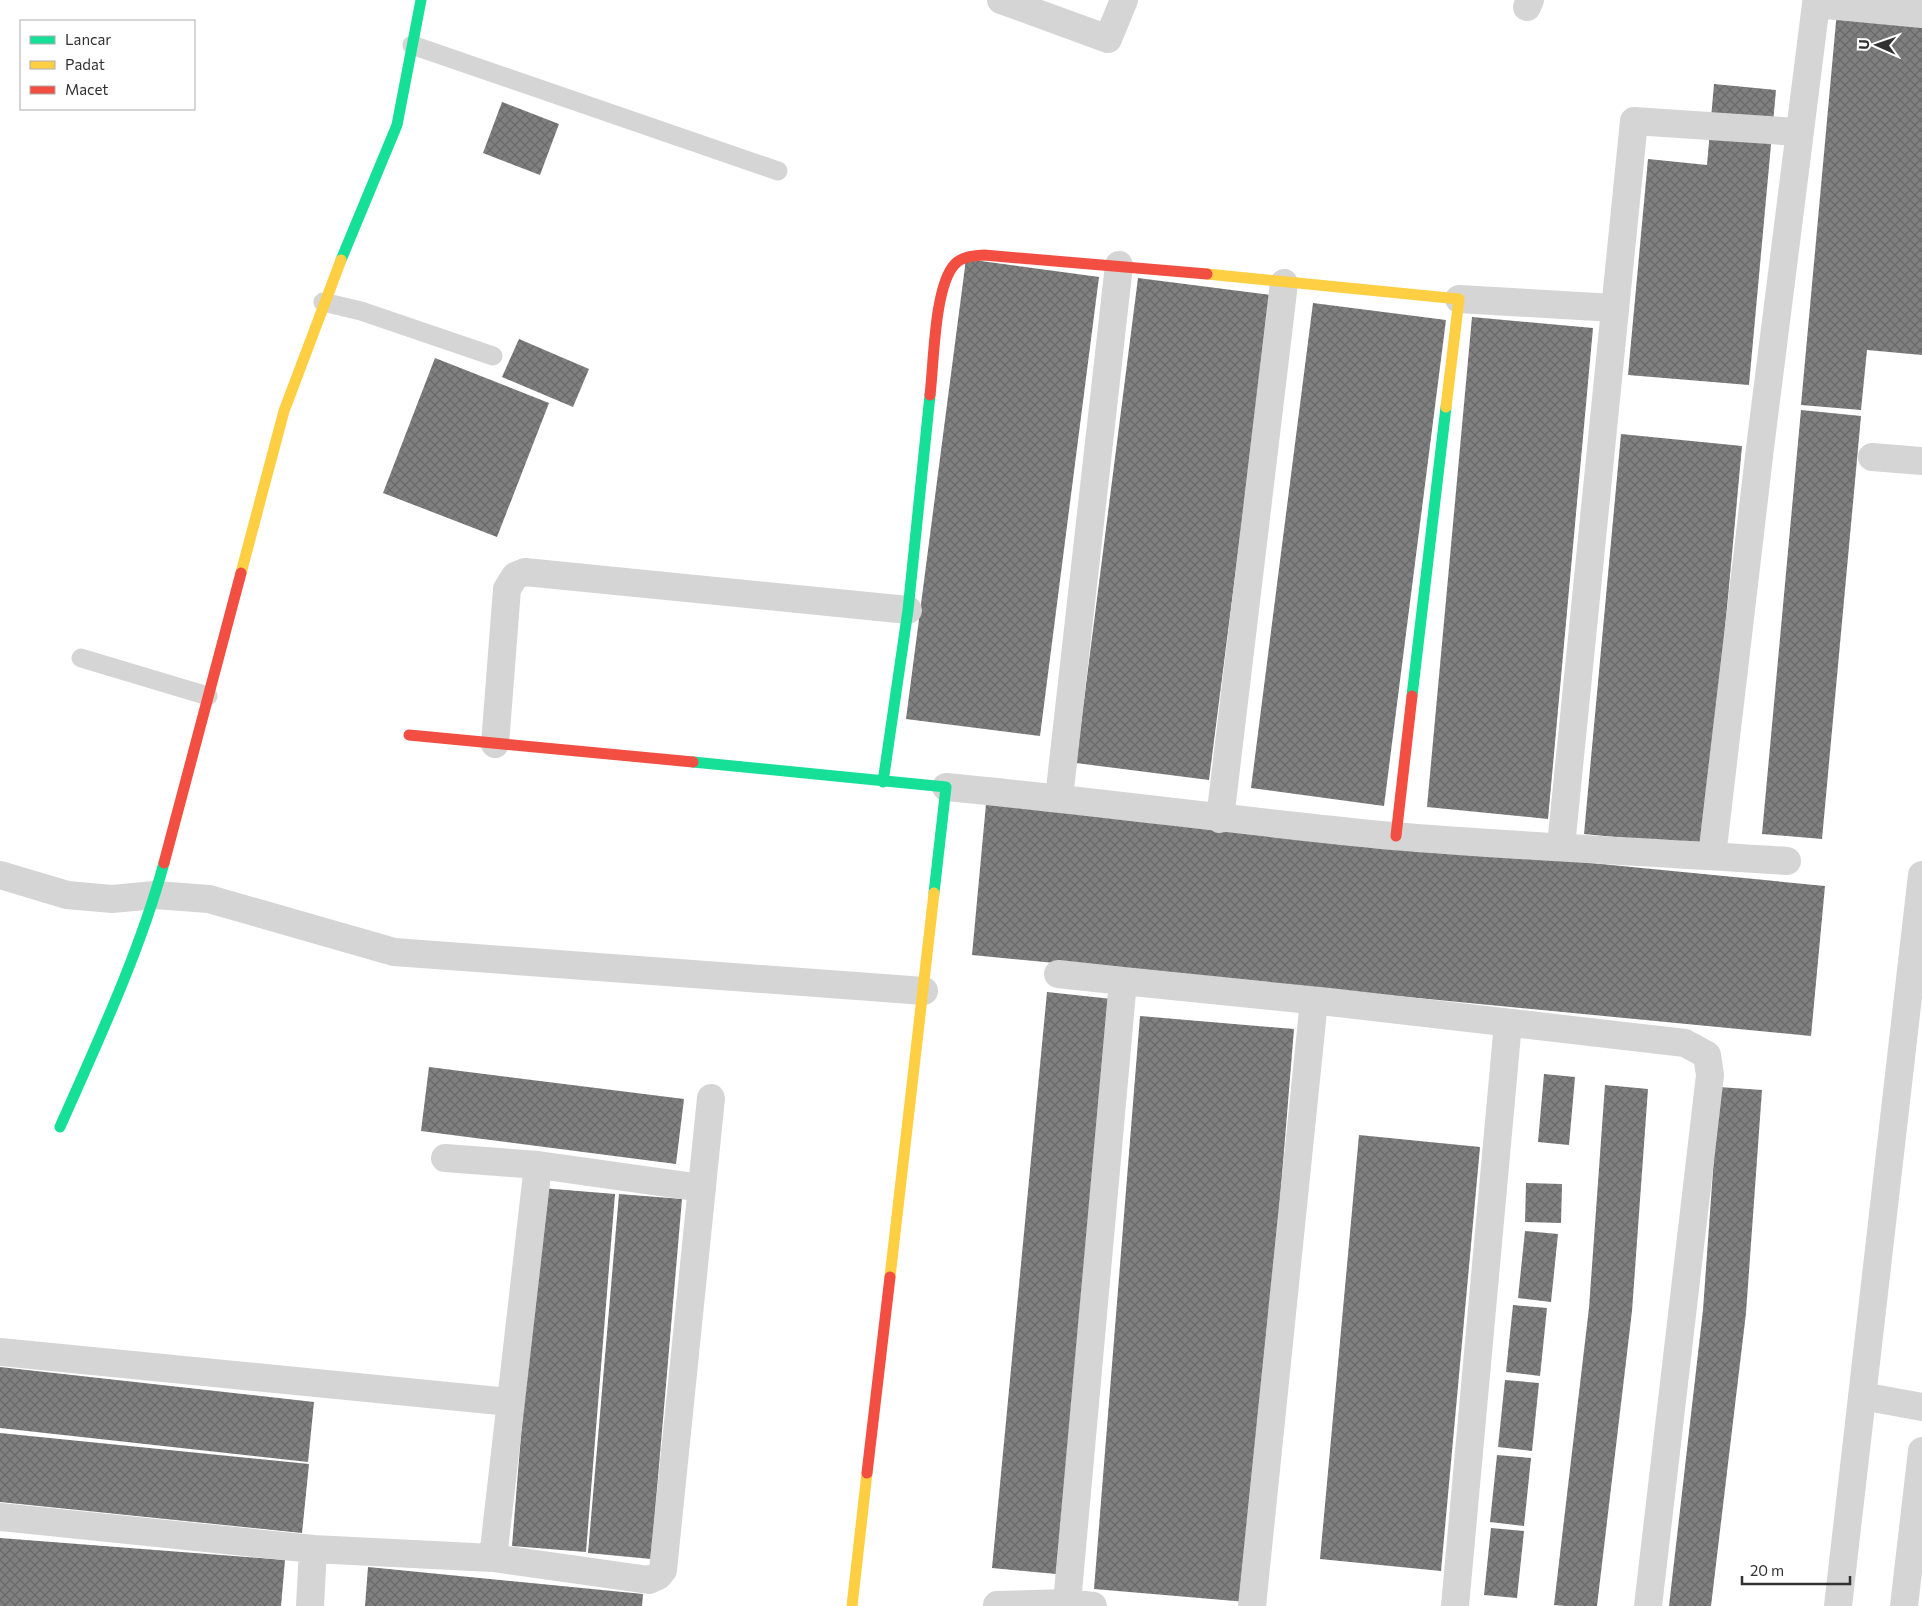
<svg xmlns="http://www.w3.org/2000/svg" width="1922" height="1606" viewBox="0 0 1922 1606" font-family="Commissioner,sans-serif">
	<defs>
		<pattern id="building-cross-hatch" width="8" height="8" patternUnits="userSpaceOnUse" patternTransform="scale(1.25)"><rect width="8" height="8" fill="#808080"/><path d="M0 0l8 8M0 8l8-8" fill="none" stroke="#696969"/></pattern>
	</defs>
	<rect width="100%" height="100%" fill="#fff"/>
	<path fill="url(#building-cross-hatch)" d="M1838,0H1922V355L1867,350L1861,410L1801,405Z
		M1714,84L1776,90L1749,385L1628,375L1648,159L1707,165Z
		M502,102L559,124L540,175L483,153Z
		M966,259L1099,277L1040,736L906,719Z
		M1138,278L1271,295L1209,780L1076,763Z
		M1313,303L1446,320L1384,806L1251,788Z
		M1472,317L1593,328L1548,819L1427,807Z
		M519,339L589,369L573,407L502,377Z
		M435,358L549,403L497,537L383,493Z
		M1801,410L1861,416L1822,839L1762,834Z
		M1621,434L1742,446L1705,846L1584,834Z
		M986,804L1825,886L1811,1036L972,955Z
		M1047,992L1112,999L1056,1574L992,1568Z
		M1140,1016L1294,1029L1247,1602L1094,1589Z
		M429,1067L684,1099L676,1164L421,1131Z
		M1544,1074L1575,1077L1569,1145L1538,1142Z
		M1605,1085L1648,1089L1632,1311L1597,1606H1565L1554,1605L1589,1308Z
		M1719,1087L1762,1090L1746,1313L1711,1606H1669L1703,1310Z
		M1359,1135L1480,1147L1441,1571L1320,1559Z
		M1526,1183L1562,1184L1561,1223L1525,1222Z
		M541,1188L615,1194L586,1552L512,1546Z
		M619,1194L682,1199L651,1559L588,1553Z
		M1525,1231L1558,1234L1551,1302L1518,1298Z
		M1513,1305L1547,1308L1540,1376L1506,1372Z
		M0,1367L314,1402L308,1462L0,1428Z
		M1505,1380L1539,1383L1532,1451L1498,1447Z
		M0,1433L309,1464L302,1533L0,1502Z
		M1497,1455L1531,1458L1524,1526L1490,1522Z
		M1491,1528L1524,1531L1517,1598L1484,1595Z
		M0,1538L285,1560L281,1606H0Z
		M368,1567L643,1594L642,1606H365Z"/>
	<g fill="none" stroke-linecap="round" stroke-linejoin="round">
		<path stroke="#d5d5d5" stroke-width="19" d="M412,45L778,171
			M323,302L361,311L493,356
			M81,658L208,696"/>
		<path stroke="#d5d5d5" stroke-width="28" d="M1001,0L1108,39L1124,0
			M1527,7L1530,0
			M1459,299L1614,308
			M1872,457L1922,461
			M495,744L507,589L515,576L525,572L908,610
			M946,787C1096,801 1244,822 1393,836C1524,847 1656,852 1787,861
			M1059,798L1119,265
			M1220,819L1284,283
			M1561,846L1634,121L1798,132
			M1712,856L1760,448L1816,4L1922,14
			M0,875L67,895L112,899L155,895L209,899L394,952L924,991
			M1058,974L1123,981L1067,1603
			M1123,981L1329,1002L1685,1043L1707,1055L1710,1075L1648,1606
			M445,1158L538,1165
			M0,1352L510,1402
			M1862,1396L1922,1407
			M0,1517L313,1549
			M493,1558L538,1165L702,1188
			M997,1605L1067,1603L1093,1606
			M310,1606L313,1549L493,1558L649,1580L658,1576L663,1570L711,1098
			M1252,1606L1314,1001
			M1455,1606L1508,1023
			M1838,1606L1922,875
			M1904,1606L1922,1451"/>
		<path stroke="#16e098" stroke-width="11" d="M341,260L397,125L421,0
			M1412,696L1446,407
			M693,762L946,787L934,893
			M883,782L908,610L930,395
			M60,1127C98,1041 139,954 164,863"/>
		<path stroke="#ffcf43" stroke-width="11" d="M1207,274L1459,299L1446,407
			M241,573L284,411L341,260
			M890,1277L934,893
			M852,1606L867,1473"/>
		<path stroke="#f24e42" stroke-width="11" d="M930,395C934,363 934,286 955,264C963,256 974,256 984,255L1207,274
			M409,735L693,762
			M1396,836L1412,696
			M164,863L241,573
			M867,1473L890,1277"/>
	</g>
	<rect x="20" y="20" width="175" height="90" fill="#ffffff" stroke="#adadad"/>
	<rect x="30" y="36" width="25" height="8" fill="#16e098" stroke="#adadad"/>
	<text x="65" y="45" font-size="15" fill="#313131">Lancar</text>
	<rect x="30" y="61" width="25" height="8" fill="#ffcf43" stroke="#adadad"/>
	<text x="65" y="70" font-size="15" fill="#313131">Padat</text>
	<rect x="30" y="86" width="25" height="8" fill="#f24e42" stroke="#adadad"/>
	<text x="65" y="95" font-size="15" fill="#313131">Macet</text>
	<g transform="translate(1877 45) rotate(272)" stroke="#ffffff" stroke-width="4" paint-order="stroke">
	<path d="M0-4L9 19L0 12L-9 19Z" fill="#313131"/>
	<text y="-8" font-size="14" font-weight="bold" text-anchor="middle" fill="#313131">U</text>
	</g>
	<path d="M1742 1576v8h108v-8" fill="none" stroke="#313131" stroke-width="2.5"/>
	<text x="1750" y="1576" font-size="15" fill="#313131" stroke="#ffffff" stroke-width="4" paint-order="stroke">20 m</text>
</svg>
